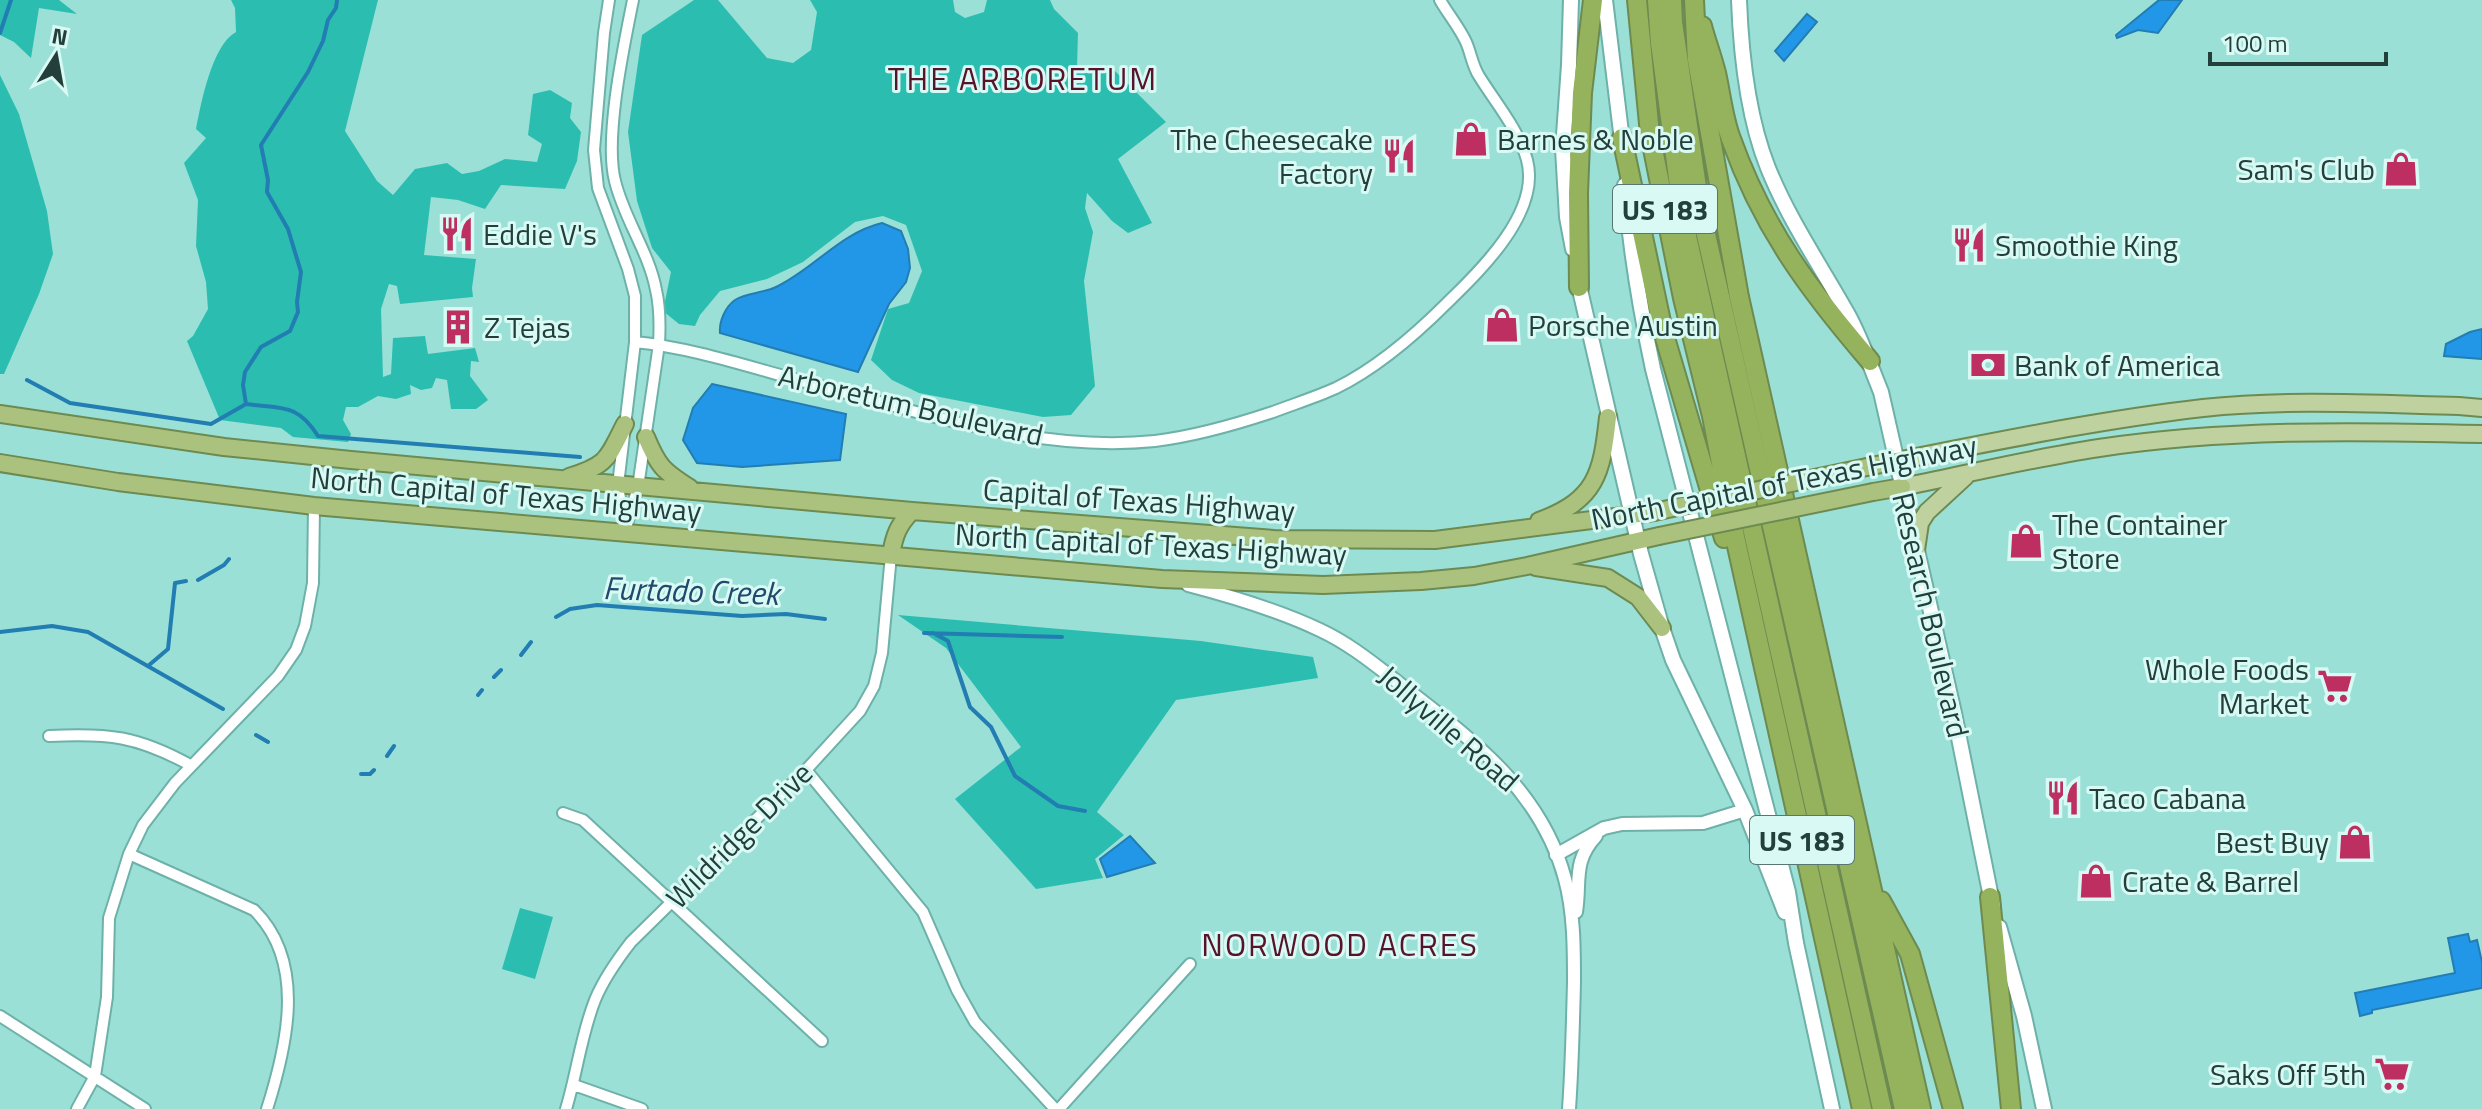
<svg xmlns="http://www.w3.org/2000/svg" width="2482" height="1109" viewBox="0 0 2482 1109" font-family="'Titillium Web',sans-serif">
	<rect width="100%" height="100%" fill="#9be0d6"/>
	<path fill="#2bbeb0" d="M0,0H59L77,14L39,8L31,58L14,42L0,35Z
		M231,0H378L345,131L377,181L393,195L415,169L447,163L462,174L479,171L505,159L537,162L542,144L528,135L533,94L550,90L572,103L570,118L581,132L577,161L565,189L501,185L485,209L458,200L431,197L424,255L476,259L472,288L473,297L400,304L397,286L389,284L381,309L383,377L391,374L393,338L425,336L428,354L475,348L479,362L471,361L470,376L488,400L476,409H451L447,380L436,378L432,388L421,390L410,385L411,394L396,399L378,396L358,407H346L343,420L351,434L348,442L293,437L281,428L220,420L187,341L193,336L208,309L206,282L196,246L198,200L184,163L206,138L196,129C201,103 212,45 236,32L235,8Z
		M694,0H718L767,58L793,63L811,50L817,12L810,0H953L955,12L965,18L984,12L987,0H1050L1054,9L1078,33L1077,68L1110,66L1166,122L1118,159L1152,223L1128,233L1112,221L1087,193L1085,208L1093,232L1084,281L1095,386L1071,415L1043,417L919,393L892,380L871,360L888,309L909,303L922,271L906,225L883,216L855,222L803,262L767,279L720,291L700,315L695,326L679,324L663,311L671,272L652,248L637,201L628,132L642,35Z
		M0,75L19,114L47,211L53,254L39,294L4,374H0Z
		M898,615L1201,641L1313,657L1318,678L1176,700L1097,812L1124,835L1095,859L1103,878L1036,889L955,799L1021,747L946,648Z
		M520,908L553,917L535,979L502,969Z"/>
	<path fill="#2297e7" stroke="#227db3" stroke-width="2" d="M2159,0H2182L2158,33L2138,30L2117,38L2116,35Z
		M1807,14L1817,22L1784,61L1775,51Z
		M882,223L901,231L908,249L910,268L906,282L889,304L858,372L720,333C719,322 725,307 735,300C746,293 764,293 776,287C814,269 840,233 882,223Z
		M2482,329V359L2444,356L2446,344L2470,332Z
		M712,384L846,414L840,460L742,467L697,463L683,440L693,408Z
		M1130,836L1155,863L1107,877L1100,859Z
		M2468,934L2470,942L2477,940L2482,962V988L2372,1010V1013L2360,1016L2355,993L2455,973L2448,938Z"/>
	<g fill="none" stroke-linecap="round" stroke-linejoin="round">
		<path stroke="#227db3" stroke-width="4" d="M337,0L336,8L328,20L323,41L308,72L261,145L268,180L267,192L288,229L301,272L297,302L298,312L290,331L261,347L245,372L243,385L246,404C282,409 297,403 318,436L580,457
			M0,33L11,0
			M27,380L70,403L211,424L246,404
			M198,580L224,565L229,559
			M556,617L570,609L597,605L742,616L786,614L825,619
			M0,632L52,626L88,632L223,709
			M924,633L1062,637
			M933,633L948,641L970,707L991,727L1015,776L1058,806L1085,811
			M521,655L531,642
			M148,666L168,649L175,583L186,581
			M494,677L501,670
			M478,695L482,690
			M256,735L268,742
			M387,756L394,746
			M361,774H370L374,770"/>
		<g stroke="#6db1a8" stroke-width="14">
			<path id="minor" d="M609,0L604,33L594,150L598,188L628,269L635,296V342L618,485L624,525
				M635,342C695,348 755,369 813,384C923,413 1039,453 1155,441C1196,436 1234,425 1273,412C1294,404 1316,397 1336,388C1377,368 1415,335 1447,303C1481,270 1541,212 1527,160C1519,130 1495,102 1479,76C1472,65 1471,53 1466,42C1459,27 1448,14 1440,0
				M625,531L638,487L659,344C660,326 660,307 656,290C649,252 624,219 615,181C604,138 624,45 633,0
				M49,736C109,733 137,736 190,765
				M806,770L923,912L957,990L975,1022L1055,1109
				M563,813L583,820L822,1041
				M129,854L254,910C307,962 287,1046 267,1109
				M0,1016L145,1109
				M574,1085L642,1109
				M77,1109L95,1076L107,997L109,918L129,854L143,825L175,783L278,676L296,650L305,626L313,583L314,506
				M566,1109C577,1073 581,1035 595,1000C604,978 617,960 631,942L806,770L860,711L874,686L882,653L891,555
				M1059,1109L1190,964"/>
		</g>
		<g stroke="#6db1a8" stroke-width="16">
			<path id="tertiary" d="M1188,585C1234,597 1278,610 1320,630C1350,644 1374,664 1400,684C1470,738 1541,789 1565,879C1574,912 1574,948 1574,982C1573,1024 1572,1066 1569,1109
				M1556,855L1604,828L1622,824L1703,823L1745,810
				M1576,912C1581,881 1572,862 1596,836"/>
		</g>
		<g stroke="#6db1a8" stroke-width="18">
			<path id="secondary" d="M1571,0L1569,65L1563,149L1567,217L1573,249
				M1605,0L1623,149
				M1739,0C1741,54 1748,118 1768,168C1789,220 1820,265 1847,313C1861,338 1870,365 1881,392L1954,713L1993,907
				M1625,185C1630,247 1640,308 1653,369L1788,892L1796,943L1832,1109
				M1577,277L1641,554L1662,628L1673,660L1745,810L1785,912
				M1999,927L2024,1016L2044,1109"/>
		</g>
		<g stroke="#6d8a51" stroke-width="20">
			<path id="primary" d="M1896,461C1998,441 2099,420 2203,408C2288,399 2374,404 2459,406L2482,408
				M1902,487C1967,474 2033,458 2099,448C2225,429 2355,431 2482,434
				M1916,550L1920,523L1927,512L1966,476"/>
		</g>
		<g stroke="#6d8a51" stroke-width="20">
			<path id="trunk" d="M0,414L224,447L351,460L912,511L1274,539L1435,540L1654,512
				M646,437C658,466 663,471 690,488
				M0,463L118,482L314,506L1162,579L1323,585L1421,581L1474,576L1527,566L1659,536
				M1867,467L1896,461
				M569,477C608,465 607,459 625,424
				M1873,492L1902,487
				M1539,521C1596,500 1602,474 1608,417
				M891,555C894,536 898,525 912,511
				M1536,567L1608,578L1638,597L1662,628"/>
		</g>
		<g stroke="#6d8a51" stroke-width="22">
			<path id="motorway" d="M1637,0L1650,134L1683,298L1712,416L1735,537L1862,1109
				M1657,0L1660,43L1684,223L1882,1109
				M1672,0L1673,22L1700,208L1904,1109
				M1694,0L1697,60L1739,297L1921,1109
				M1702,26C1706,41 1712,57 1716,73C1721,95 1723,118 1731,139C1763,228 1809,290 1870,361
				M1622,138L1663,331L1724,538
				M1579,287L1578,193L1582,93L1593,0
				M1990,897L2011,1109
				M1881,901L1910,954L1953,1109"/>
		</g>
		<use href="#minor" stroke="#fff" stroke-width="10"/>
		<use href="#tertiary" stroke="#fff" stroke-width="12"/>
		<use href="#secondary" stroke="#fff" stroke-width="14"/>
		<use href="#primary" stroke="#bfd19e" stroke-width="16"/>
		<use href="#trunk" stroke="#aac27e" stroke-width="16"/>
		<use href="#motorway" stroke="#95b35d" stroke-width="18"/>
		<g stroke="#6d8a51" stroke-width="20" stroke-linecap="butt">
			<path id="trunk-bridge" d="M1654,512L1867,467
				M1659,536L1873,492"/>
		</g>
		<use href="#trunk-bridge" stroke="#aac27e" stroke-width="16"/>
	</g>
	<defs>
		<g id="shop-bare" transform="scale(2.76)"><path d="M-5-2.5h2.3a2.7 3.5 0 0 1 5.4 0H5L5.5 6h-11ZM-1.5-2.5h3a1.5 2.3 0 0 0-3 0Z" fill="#bc2f60" stroke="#d8f9f4" stroke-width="2.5" paint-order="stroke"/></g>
		<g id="restaurant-bare" transform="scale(2.76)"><path d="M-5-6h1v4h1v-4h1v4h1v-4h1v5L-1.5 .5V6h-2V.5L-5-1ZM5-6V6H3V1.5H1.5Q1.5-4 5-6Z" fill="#bc2f60" stroke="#d8f9f4" stroke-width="2.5" paint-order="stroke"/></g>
		<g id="building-bare" transform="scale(2.76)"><path d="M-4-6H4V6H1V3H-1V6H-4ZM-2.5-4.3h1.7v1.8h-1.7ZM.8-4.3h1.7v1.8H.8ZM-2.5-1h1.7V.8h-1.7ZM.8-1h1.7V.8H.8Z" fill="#bc2f60" stroke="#d8f9f4" stroke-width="2.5" paint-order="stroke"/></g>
		<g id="bank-bare" transform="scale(2.76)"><path d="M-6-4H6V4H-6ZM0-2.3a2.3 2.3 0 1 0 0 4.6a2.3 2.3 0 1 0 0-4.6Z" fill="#bc2f60" stroke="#d8f9f4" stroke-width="2.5" paint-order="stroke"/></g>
		<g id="supermarket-bare" transform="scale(2.76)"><path d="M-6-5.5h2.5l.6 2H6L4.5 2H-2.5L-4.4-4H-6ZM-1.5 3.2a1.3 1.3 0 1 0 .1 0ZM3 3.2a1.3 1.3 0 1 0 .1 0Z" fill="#bc2f60" stroke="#d8f9f4" stroke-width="2.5" paint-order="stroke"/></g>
	</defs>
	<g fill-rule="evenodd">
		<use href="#shop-bare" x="1471" y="139"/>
		<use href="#restaurant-bare" x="1399" y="156"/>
		<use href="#shop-bare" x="2401" y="169"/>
		<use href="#restaurant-bare" x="457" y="234"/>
		<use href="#restaurant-bare" x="1969" y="245"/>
		<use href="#shop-bare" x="1502" y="325"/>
		<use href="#building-bare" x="458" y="327"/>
		<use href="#bank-bare" x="1988" y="365"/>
		<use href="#shop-bare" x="2026" y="541"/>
		<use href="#supermarket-bare" x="2335" y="686"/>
		<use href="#restaurant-bare" x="2063" y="798"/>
		<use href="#shop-bare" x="2355" y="842"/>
		<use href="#shop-bare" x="2096" y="881"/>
		<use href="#supermarket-bare" x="2392" y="1074"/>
	</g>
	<g text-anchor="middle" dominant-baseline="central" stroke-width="6" stroke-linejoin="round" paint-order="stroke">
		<g fill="#d8f9f4" stroke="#597772" stroke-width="2">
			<rect x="1613" y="185" width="104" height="48" rx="6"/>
			<rect x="1750" y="816" width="104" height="48" rx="6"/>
		</g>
		<g font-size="28" font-weight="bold" fill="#223f3b">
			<text x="1665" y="209">US 183</text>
			<text x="1802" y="840">US 183</text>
		</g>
		<g font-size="30" fill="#223f3b" stroke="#d8f9f4" text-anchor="start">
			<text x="1373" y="139" text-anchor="end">The Cheesecake<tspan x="1373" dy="34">Factory</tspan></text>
			<text x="1497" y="139">Barnes &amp; Noble</text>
			<text x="2375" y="169" text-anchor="end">Sam's Club</text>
			<text x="483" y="234">Eddie V's</text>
			<text x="1995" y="245">Smoothie King</text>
			<text x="1528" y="325">Porsche Austin</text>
			<text x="484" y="327">Z Tejas</text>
			<text x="2014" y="365">Bank of America</text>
			<text x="2052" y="524">The Container<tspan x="2052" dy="34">Store</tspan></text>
			<text x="2309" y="669" text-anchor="end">Whole Foods<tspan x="2309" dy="34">Market</tspan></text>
			<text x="2089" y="798">Taco Cabana</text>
			<text x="2329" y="842" text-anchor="end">Best Buy</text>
			<text x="2122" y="881">Crate &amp; Barrel</text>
			<text x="2366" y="1074" text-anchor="end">Saks Off 5th</text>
		</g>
		<g font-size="30" fill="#223f3b" stroke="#d8f9f4">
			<text transform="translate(911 405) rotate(13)">Arboretum Boulevard</text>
			<text transform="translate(1784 482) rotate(-11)">North Capital of Texas Highway</text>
			<text transform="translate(506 494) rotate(5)">North Capital of Texas Highway</text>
			<text transform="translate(1139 500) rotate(4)">Capital of Texas Highway</text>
			<text transform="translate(1151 544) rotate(3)">North Capital of Texas Highway</text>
			<text transform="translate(1931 615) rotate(77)">Research Boulevard</text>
			<text transform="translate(1449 728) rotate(41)">Jollyville Road</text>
			<text transform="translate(739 835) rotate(-45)">Wildridge Drive</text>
		</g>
		<g font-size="32" letter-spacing="2" fill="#57132a" stroke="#d8f9f4">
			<text x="1023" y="78">THE ARBORETUM</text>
			<text x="1340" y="944">NORWOOD ACRES</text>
		</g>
		<g font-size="32" font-style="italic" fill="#204a6b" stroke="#d8f9f4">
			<text transform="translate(691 590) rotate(2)">Furtado Creek</text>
		</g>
	</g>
	<g transform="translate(56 56) rotate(11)" stroke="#d8f9f4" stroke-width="6" paint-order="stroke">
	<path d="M0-6L14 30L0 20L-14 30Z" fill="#223f3b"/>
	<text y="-12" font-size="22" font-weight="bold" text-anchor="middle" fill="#223f3b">N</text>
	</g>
	<path d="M2210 52v12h176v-12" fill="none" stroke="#223f3b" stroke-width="4"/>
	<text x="2222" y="52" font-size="24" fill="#223f3b" stroke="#d8f9f4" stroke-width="6" paint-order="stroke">100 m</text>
</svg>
